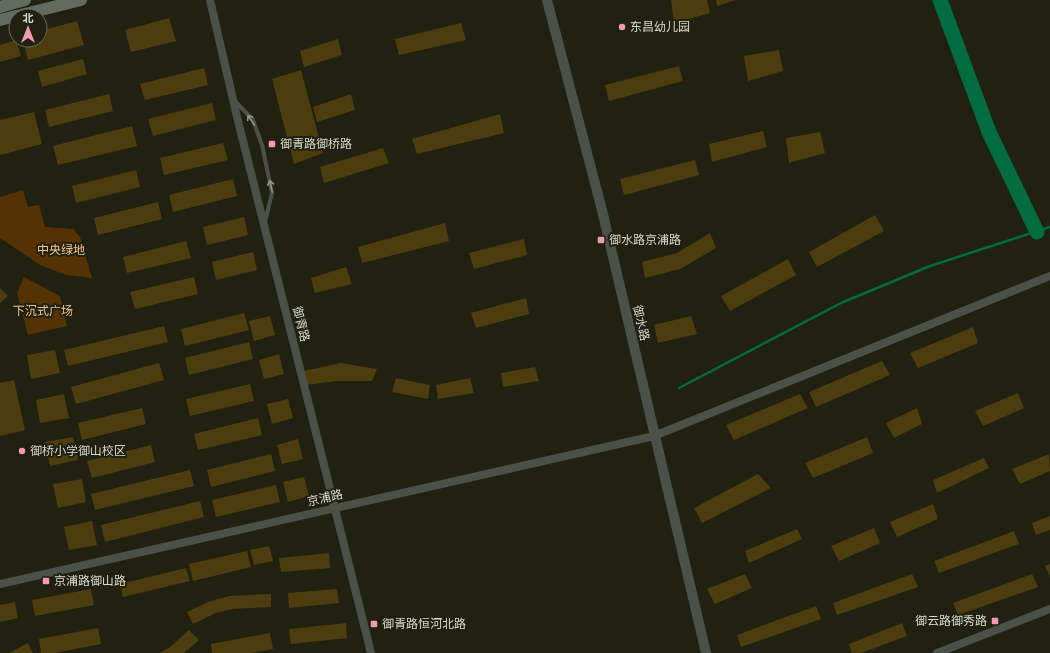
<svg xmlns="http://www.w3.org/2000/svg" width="1050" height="653" viewBox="0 0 1050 653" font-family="'DejaVu Sans','Noto Sans SC',sans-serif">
	<rect width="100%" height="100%" fill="#202110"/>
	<path fill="#553204" d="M23,190L28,207L39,205L45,227L73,229L80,237L92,278L66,275L40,265L0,238V197Z
		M24,277L60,296L67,326L28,335L17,293Z"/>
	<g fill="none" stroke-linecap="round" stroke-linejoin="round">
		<path stroke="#006c40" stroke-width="2.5" d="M679,388L841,303L930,266L1050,227"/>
		<path stroke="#006c40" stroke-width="15" d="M940,0L989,132L1037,232"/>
	</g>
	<path fill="#4d3d0e" d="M671,0H707L710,13L674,23Z
		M716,0H736L717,6Z
		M169,18L176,41L131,52L125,30Z
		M77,21L84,45L28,60L23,40H40V31Z
		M461,23L466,40L399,55L395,39Z
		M338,39L342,55L304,67L300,51Z
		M16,40L21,56L0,62V45Z
		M779,50L783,71L748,81L744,56Z
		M83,59L87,74L42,87L38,71Z
		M679,66L683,81L609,101L605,85Z
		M204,68L208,85L145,100L140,84Z
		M301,70L323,153L294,164L272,79Z
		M109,94L113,111L49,127L45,110Z
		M351,94L355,110L317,122L313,107Z
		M212,103L216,120L153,136L148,119Z
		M34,112L42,144L0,155V120Z
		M500,114L504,133L417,154L412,139Z
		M132,126L137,146L58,165L53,146Z
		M763,131L767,147L712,162L709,144Z
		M820,132L825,153L789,163L786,138Z
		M223,143L228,160L164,175L160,158Z
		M383,148L389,163L324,183L320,167Z
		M695,160L699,175L624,195L620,179Z
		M136,170L140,187L76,203L72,186Z
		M233,179L237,196L173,212L169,195Z
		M158,202L162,219L98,235L94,218Z
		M875,215L884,231L817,267L809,252Z
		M244,217L248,235L207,245L203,227Z
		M445,223L449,241L362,263L358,247Z
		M710,233L716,248L680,269L645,278L642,262L677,253Z
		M524,239L527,255L474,269L469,253Z
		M186,241L191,258L127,273L123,257Z
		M253,252L257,270L216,280L212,262Z
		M788,259L796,275L730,311L721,296Z
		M346,267L352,284L315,293L311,278Z
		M194,277L198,294L135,309L130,292Z
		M0,288L8,296L0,303Z
		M526,298L529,314L476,328L471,313Z
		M244,313L249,330L185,346L181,329Z
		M270,316L275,335L254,341L249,321Z
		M691,316L697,334L658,343L654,325Z
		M164,326L168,342L68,366L64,350Z
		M973,327L978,343L918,368L910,353Z
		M249,342L253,359L189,375L185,358Z
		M55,350L60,373L31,379L27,355Z
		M279,354L284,374L264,379L259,360Z
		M882,361L890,375L816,407L809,392Z
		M159,363L164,380L76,404L71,387Z
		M341,363L377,369L372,381H336L306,385L304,371Z
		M535,367L539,381L503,387L501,373Z
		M396,378L430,385L428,399L392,392Z
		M470,378L474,393L438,399L436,385Z
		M14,380L25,430L0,436V383Z
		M250,384L254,401L190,416L186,399Z
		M1018,393L1024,408L983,426L975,411Z
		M64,394L69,418L40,423L36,400Z
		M800,394L808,408L734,440L726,425Z
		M288,399L293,418L272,424L267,404Z
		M142,408L146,424L82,440L78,423Z
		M917,408L922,424L894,438L886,423Z
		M258,418L262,435L198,450L194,434Z
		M73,437L78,460L50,466L45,442Z
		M867,437L873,453L813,478L805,463Z
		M298,439L303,459L282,464L277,445Z
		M151,445L155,462L92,478L87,461Z
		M271,454L275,471L211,487L207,470Z
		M1049,454L1050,471L1020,484L1012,469Z
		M984,458L989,468L937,493L933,480Z
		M190,470L194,486L95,510L91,494Z
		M758,474L771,488L702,523L694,508Z
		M304,477L309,496L288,502L283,482Z
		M82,479L86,502L58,508L53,484Z
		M276,485L280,502L216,517L212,500Z
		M200,501L204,517L105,542L101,525Z
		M933,504L938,519L897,537L890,522Z
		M1050,516V530L1036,535L1032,523Z
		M92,521L97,545L69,550L64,527Z
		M874,528L880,543L839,561L831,546Z
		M797,529L802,539L749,563L745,551Z
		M1014,531L1019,544L939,573L934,561Z
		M269,546L273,561L254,565L250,550Z
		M247,551L251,567L193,581L189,564Z
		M329,553L330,568L281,572L279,558Z
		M1050,564V577L1045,566Z
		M186,568L190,581L123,597L120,584Z
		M745,574L752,588L715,604L707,589Z
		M912,574L918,587L837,615L833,603Z
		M1032,574L1038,587L958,615L953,603Z
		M91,589L94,605L35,616L32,600Z
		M337,589L339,603L289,608L288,593Z
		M271,594V607L232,609L216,613L193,624L187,612L208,602L229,596Z
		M15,602L18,618L0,622V605Z
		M816,606L821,619L741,647L737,635Z
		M346,623L347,638L291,644L289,629Z
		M902,623L907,636L861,653H852L849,644Z
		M98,628L101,644L55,653H41L39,639Z
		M189,630L199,640L184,653H160L170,647Z
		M270,633L273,649L251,653H212L211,644Z
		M28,643L33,653H9Z"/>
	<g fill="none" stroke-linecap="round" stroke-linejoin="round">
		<path stroke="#4b5048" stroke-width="4" d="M235,101L253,120L262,145L272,193L265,222"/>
		<path stroke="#4b5048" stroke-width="8" d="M210,0L238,121L371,653
			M0,584L654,436L1050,276
			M937,653L1050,609"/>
		<path stroke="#4b5048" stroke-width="10" d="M547,0L602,210L706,653"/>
		<path stroke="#636a5f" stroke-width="12" d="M0,7L25,0
			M17,16L81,0
			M0,20L16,16"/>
	</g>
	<defs><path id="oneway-shaft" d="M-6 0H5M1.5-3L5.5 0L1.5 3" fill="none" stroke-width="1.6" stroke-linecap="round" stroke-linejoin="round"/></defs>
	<g stroke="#92948b">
		<use href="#oneway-shaft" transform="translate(251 120) rotate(-124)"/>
		<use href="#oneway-shaft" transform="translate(271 186) rotate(-102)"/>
	</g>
	<g fill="#f09ab7" stroke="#202110" stroke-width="1.5">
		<circle cx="622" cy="27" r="4"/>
		<rect x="268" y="140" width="8" height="8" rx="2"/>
		<rect x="597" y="236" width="8" height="8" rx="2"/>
		<circle cx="22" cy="451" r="4"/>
		<rect x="42" y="577" width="8" height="8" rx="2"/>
		<rect x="991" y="617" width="8" height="8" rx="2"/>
		<rect x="370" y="620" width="8" height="8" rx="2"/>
	</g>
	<g text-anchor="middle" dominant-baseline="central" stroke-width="4" stroke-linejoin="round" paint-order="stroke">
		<g font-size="12" fill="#d8d9ce" stroke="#202110" text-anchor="start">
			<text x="630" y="27">东昌幼儿园</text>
			<text x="280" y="144">御青路御桥路</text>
			<text x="609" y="240">御水路京浦路</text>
			<text x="30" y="451">御桥小学御山校区</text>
			<text x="54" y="581">京浦路御山路</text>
			<text x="987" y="621" text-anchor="end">御云路御秀路</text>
			<text x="382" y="624">御青路恒河北路</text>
		</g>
		<g font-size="12" fill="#f4c493" stroke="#202110">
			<text x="61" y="250">中央绿地</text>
			<text x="43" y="311">下沉式广场</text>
		</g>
		<g font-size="12" fill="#d8d9ce" stroke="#202110">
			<text transform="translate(641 323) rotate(77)">御水路</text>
			<text transform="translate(301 324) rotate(76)">御青路</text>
			<text transform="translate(325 498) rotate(-13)">京浦路</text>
		</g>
	</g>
	<g transform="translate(28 28)"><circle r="19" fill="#202110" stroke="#6a6b5c"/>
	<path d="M0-3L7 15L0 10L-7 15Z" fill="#f09ab7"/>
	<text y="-6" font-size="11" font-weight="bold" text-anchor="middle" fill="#d8d9ce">北</text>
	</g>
</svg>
